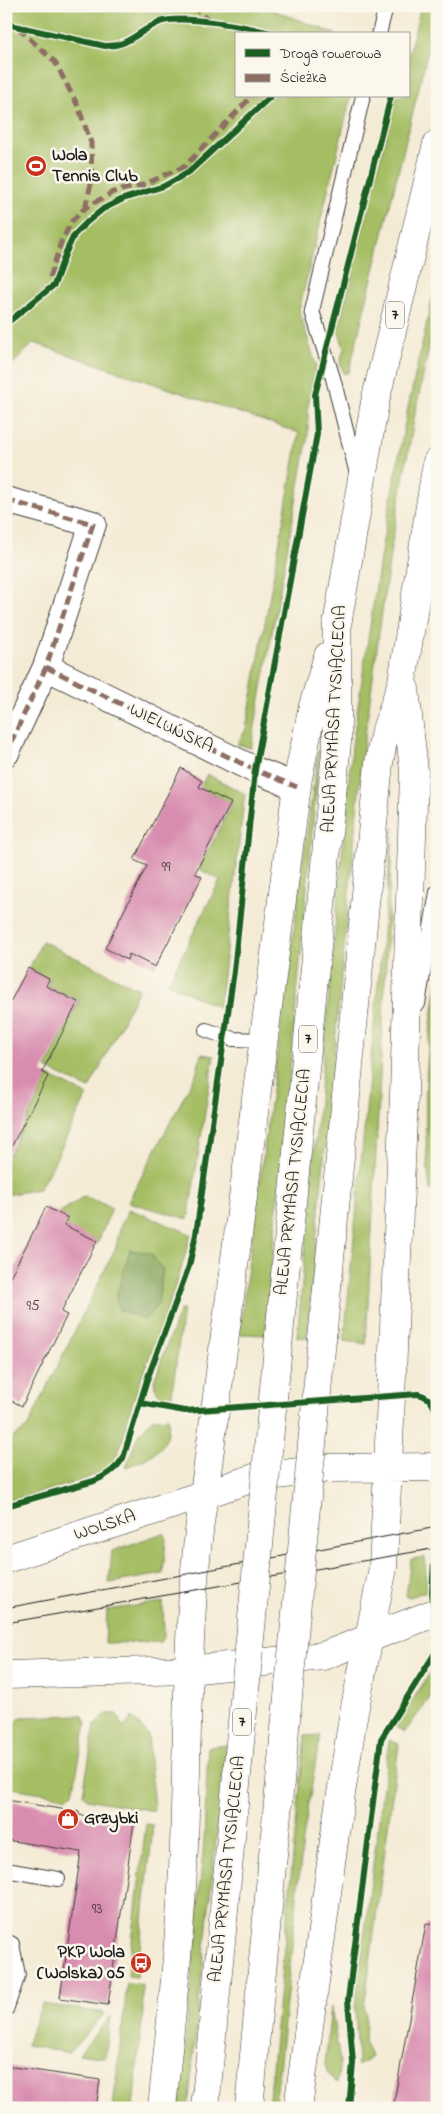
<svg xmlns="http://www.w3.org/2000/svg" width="443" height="2114" viewBox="0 0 443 2114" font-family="'Indie Flower',sans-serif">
	<rect width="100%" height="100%" fill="#fbf7ec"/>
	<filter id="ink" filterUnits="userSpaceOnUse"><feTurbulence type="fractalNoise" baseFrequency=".02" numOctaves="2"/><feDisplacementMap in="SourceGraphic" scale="10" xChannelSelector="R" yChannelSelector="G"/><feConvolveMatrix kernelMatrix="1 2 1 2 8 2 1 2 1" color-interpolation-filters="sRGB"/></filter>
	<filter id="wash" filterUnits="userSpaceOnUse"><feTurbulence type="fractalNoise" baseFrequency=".0096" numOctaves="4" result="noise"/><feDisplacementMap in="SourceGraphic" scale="20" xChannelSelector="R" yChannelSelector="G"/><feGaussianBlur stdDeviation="1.12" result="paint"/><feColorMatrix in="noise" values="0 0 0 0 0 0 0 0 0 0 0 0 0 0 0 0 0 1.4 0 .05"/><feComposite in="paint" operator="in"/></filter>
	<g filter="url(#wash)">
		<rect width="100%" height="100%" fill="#f4ebd5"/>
		<path fill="#a5be64" stroke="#606d40" d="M6,6H139L166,15L169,6H262L336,34H237V96H351L299,310L316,366L308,406V436L251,748L237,744L246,729L299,433L34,343L6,371Z
			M421,6H437V14L349,372L344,374L340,363L344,348L338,329L396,96H409V53Z
			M437,277V310L415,414L391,548L363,749L307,1338L297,1337L352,746L382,546L407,412Z
			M320,749L265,1335L239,1334L318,751Z
			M207,774L245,794L219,1008L168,983L220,880L199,869L232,804L201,787Z
			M393,827L366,1344L344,1341Z
			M42,941L139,989L89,1089L46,1068L79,1001L48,986L50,979L29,969Z
			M437,984V1184L430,1191C422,1121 425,1053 437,984Z
			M201,1054L214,1056L188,1219L128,1202L197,1072Z
			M49,1076L87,1095L53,1165L39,1189L6,1195V1161Z
			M84,1196L112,1208L97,1244L65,1228L67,1222L55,1216Z
			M129,1209L191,1234C176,1293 152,1347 132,1404C126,1422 123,1450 111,1465C98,1480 28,1495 6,1501V1442L27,1428L116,1247L120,1227Z
			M180,1310H183L171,1402C160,1399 155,1391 154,1380Z
			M168,1418C172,1449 151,1457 126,1467L138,1435L152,1419Z
			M163,1533L166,1539L163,1574L109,1583L112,1551Z
			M425,1557L427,1591L410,1597L406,1596L411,1559Z
			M163,1602L164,1636L160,1642L105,1643L107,1610Z
			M437,1662V1688L405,1732L395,1727Z
			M107,1714H117L122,1726H126L132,1717L148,1734L154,1811L87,1799L83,1794L95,1724Z
			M82,1715L86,1723L73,1793L67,1797L12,1788L7,1772L11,1727L21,1717Z
			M320,1735L303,1840L275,2108H268L305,1736Z
			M389,1740L399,1744L364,2008L366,2014L365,2044L371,2056L358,2066L355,2007Z
			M226,1745L188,2108H179L204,1841L208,1747Z
			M146,1824L153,1825L137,1977L128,1976Z
			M127,1984L142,1985L143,2012L133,2108H113Z
			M42,2004L105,2013L69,2053L26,2045Z
			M331,2007L340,2062L337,2083L328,2074L325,2065Z
			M111,2016L105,2058L79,2054Z"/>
		<path fill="#84a55a" stroke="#50603b" d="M130,1250L150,1253L163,1269L158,1304L145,1320L119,1310L116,1297Z"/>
		<g id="blocks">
			<path fill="#d88caf" d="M181,768L202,781L199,787L231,803L195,873L202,877L155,967L129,954L127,960L105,948L147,866L134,860Z
				M28,968L49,979L46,986L78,1002L42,1072L48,1076L6,1157V1010Z
				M46,1207L68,1218L64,1225L97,1241L61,1312L67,1315L22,1406L6,1398V1285Z
				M6,1800L79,1812V1815L134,1822L108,2005L60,1998L81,1852L6,1840Z
				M426,1924L437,1925V2108H393Z
				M6,2066L100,2080L96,2108H21L6,2106Z"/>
		</g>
	</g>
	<g filter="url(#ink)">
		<use href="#blocks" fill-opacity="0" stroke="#3c3b38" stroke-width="1"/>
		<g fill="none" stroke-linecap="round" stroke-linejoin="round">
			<g stroke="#3c3b38" stroke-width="16">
				<path id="lane" d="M379,34L386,6
					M357,474L333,378L312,311L363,96
					M418,1004L437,892
					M206,1030L233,1039L265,1040
					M6,1870L58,1879
					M6,1941L12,1944L18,1975L6,2010"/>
			</g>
			<g stroke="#3c3b38" stroke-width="28">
				<path id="street" d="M6,500L93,524L46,667L6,753
					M46,667L255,770L297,787"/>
			</g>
			<g stroke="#3c3b38" stroke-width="29">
				<path id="secondary" d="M6,1559L254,1478L330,1468L437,1467
					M6,1675L189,1670L323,1656L437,1612
					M162,2108C171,2020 181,1933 184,1845C188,1728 186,1610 204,1495
					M298,2108L336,1826L353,1717L383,1568L388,1467"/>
			</g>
			<g stroke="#3c3b38" stroke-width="29">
				<path id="primary" d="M279,1336L337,742V625L375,402L437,144
					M322,1339L379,763L384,736L402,682L437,462
					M388,1467L404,1094L414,771L405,689
					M204,1495L298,778L313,706L328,656"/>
			</g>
			<use href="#lane" stroke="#fff" stroke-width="14"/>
			<use href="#street" stroke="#fff" stroke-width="26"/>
			<use href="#secondary" stroke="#fff" stroke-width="28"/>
			<use href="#primary" stroke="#fff" stroke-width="28"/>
			<path stroke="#1c1c1c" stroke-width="1" d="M6,1608L437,1527
				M6,1623L437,1548"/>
			<g stroke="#3c3b38" stroke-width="29" stroke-linecap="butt">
				<path id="primary-bridge" d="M205,2108L279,1336
					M249,2108L322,1339"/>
			</g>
			<use href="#primary-bridge" stroke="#fff" stroke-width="28"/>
			<path stroke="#8d6e63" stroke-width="5" stroke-dasharray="10 5" stroke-linecap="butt" d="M191,6L209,20
				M18,28L55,62L78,106L91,143L92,180L85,208
				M50,278L61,242L72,221L85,208L113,192L143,185L185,166L252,96
				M6,500L93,524L46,667L6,753
				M46,667L255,770L297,787"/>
			<g stroke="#fbf7ec" stroke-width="9">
				<path id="cycleway" d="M6,24L105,46C130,46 138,31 160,22C182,14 250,27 274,34
					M6,324L54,285L66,252L74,235L86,223L103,209L123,199L164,186L189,172L271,96
					M140,1403L185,1411L418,1394C431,1397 434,1405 437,1416
					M6,1506L94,1481C106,1476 116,1470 123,1458L148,1377L189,1266L196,1234L234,971L255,770L317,434L315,395L391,96
					M437,1520L432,1592L437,1643
					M349,2108L353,2063L348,2000L381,1739L435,1653L437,1645"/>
			</g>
			<use href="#cycleway" stroke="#1b5e20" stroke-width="6"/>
		</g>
	</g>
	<defs>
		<g id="stadium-disc" transform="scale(1.125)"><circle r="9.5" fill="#c8321e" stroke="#fbf7ec"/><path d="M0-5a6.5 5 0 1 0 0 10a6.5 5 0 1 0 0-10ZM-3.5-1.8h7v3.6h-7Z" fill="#fff"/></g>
		<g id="shop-disc" transform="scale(1.125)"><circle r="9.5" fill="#c8321e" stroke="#fbf7ec"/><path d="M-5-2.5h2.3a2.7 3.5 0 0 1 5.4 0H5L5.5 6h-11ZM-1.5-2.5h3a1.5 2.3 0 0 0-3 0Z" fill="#fff"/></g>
		<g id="bus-disc" transform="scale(1.125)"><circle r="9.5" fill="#c8321e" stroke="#fbf7ec"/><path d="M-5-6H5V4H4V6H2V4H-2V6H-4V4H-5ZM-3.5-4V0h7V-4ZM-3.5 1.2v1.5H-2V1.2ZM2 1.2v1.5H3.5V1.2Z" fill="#fff"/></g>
	</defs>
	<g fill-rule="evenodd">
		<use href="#stadium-disc" x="36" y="166"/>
		<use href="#shop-disc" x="68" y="1819"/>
		<use href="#bus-disc" x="141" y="1963"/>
	</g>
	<g text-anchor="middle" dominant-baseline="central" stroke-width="5" stroke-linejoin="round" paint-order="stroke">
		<g font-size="15" fill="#4b3841">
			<text x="166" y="867">99</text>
			<text x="33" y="1306">95</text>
			<text x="97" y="1909">93</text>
		</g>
		<g fill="#fbf7ec" stroke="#5f5e5a" stroke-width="1">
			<rect x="386" y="301.5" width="18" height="27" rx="4"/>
			<rect x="299" y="1025.5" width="18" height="27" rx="4"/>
			<rect x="233" y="1708.5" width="18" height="27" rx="4"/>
		</g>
		<g font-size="16" font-weight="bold" fill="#1c1c1c">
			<text x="395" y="315">7</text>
			<text x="308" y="1039">7</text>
			<text x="242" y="1722">7</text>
		</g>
		<g font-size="18" font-weight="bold" fill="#1c1c1c" stroke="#fbf7ec" text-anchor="start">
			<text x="52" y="156">Wola<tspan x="52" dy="21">Tennis Club</tspan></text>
			<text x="84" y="1819">Grzybki</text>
			<text x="125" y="1953" text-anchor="end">PKP Wola<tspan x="125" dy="21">(Wolska) 05</tspan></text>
		</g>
		<g font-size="18" fill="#1c1c1c" stroke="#fbf7ec">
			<text transform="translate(335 719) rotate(-87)">ALEJA PRYMASA TYSIĄCLECIA</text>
			<text transform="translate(171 729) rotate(26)">WIELUŃSKA</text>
			<text transform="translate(294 1182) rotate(-84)">ALEJA PRYMASA TYSIĄCLECIA</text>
			<text transform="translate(105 1526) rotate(-18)">WOLSKA</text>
			<text transform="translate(228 1869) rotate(-84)">ALEJA PRYMASA TYSIĄCLECIA</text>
		</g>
	</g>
	<rect width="443" height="2114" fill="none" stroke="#fbf7ec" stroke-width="25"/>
	<rect x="235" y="32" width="175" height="65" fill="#fbf7ec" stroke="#a29f99"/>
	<rect x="245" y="49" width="25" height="8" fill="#1b5e20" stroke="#a29f99"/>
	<text x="280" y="58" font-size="15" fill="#1c1c1c">Droga rowerowa</text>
	<rect x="245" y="74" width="25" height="8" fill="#8d6e63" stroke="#a29f99"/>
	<text x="280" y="82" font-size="15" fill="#1c1c1c">Ścieżka</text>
</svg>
